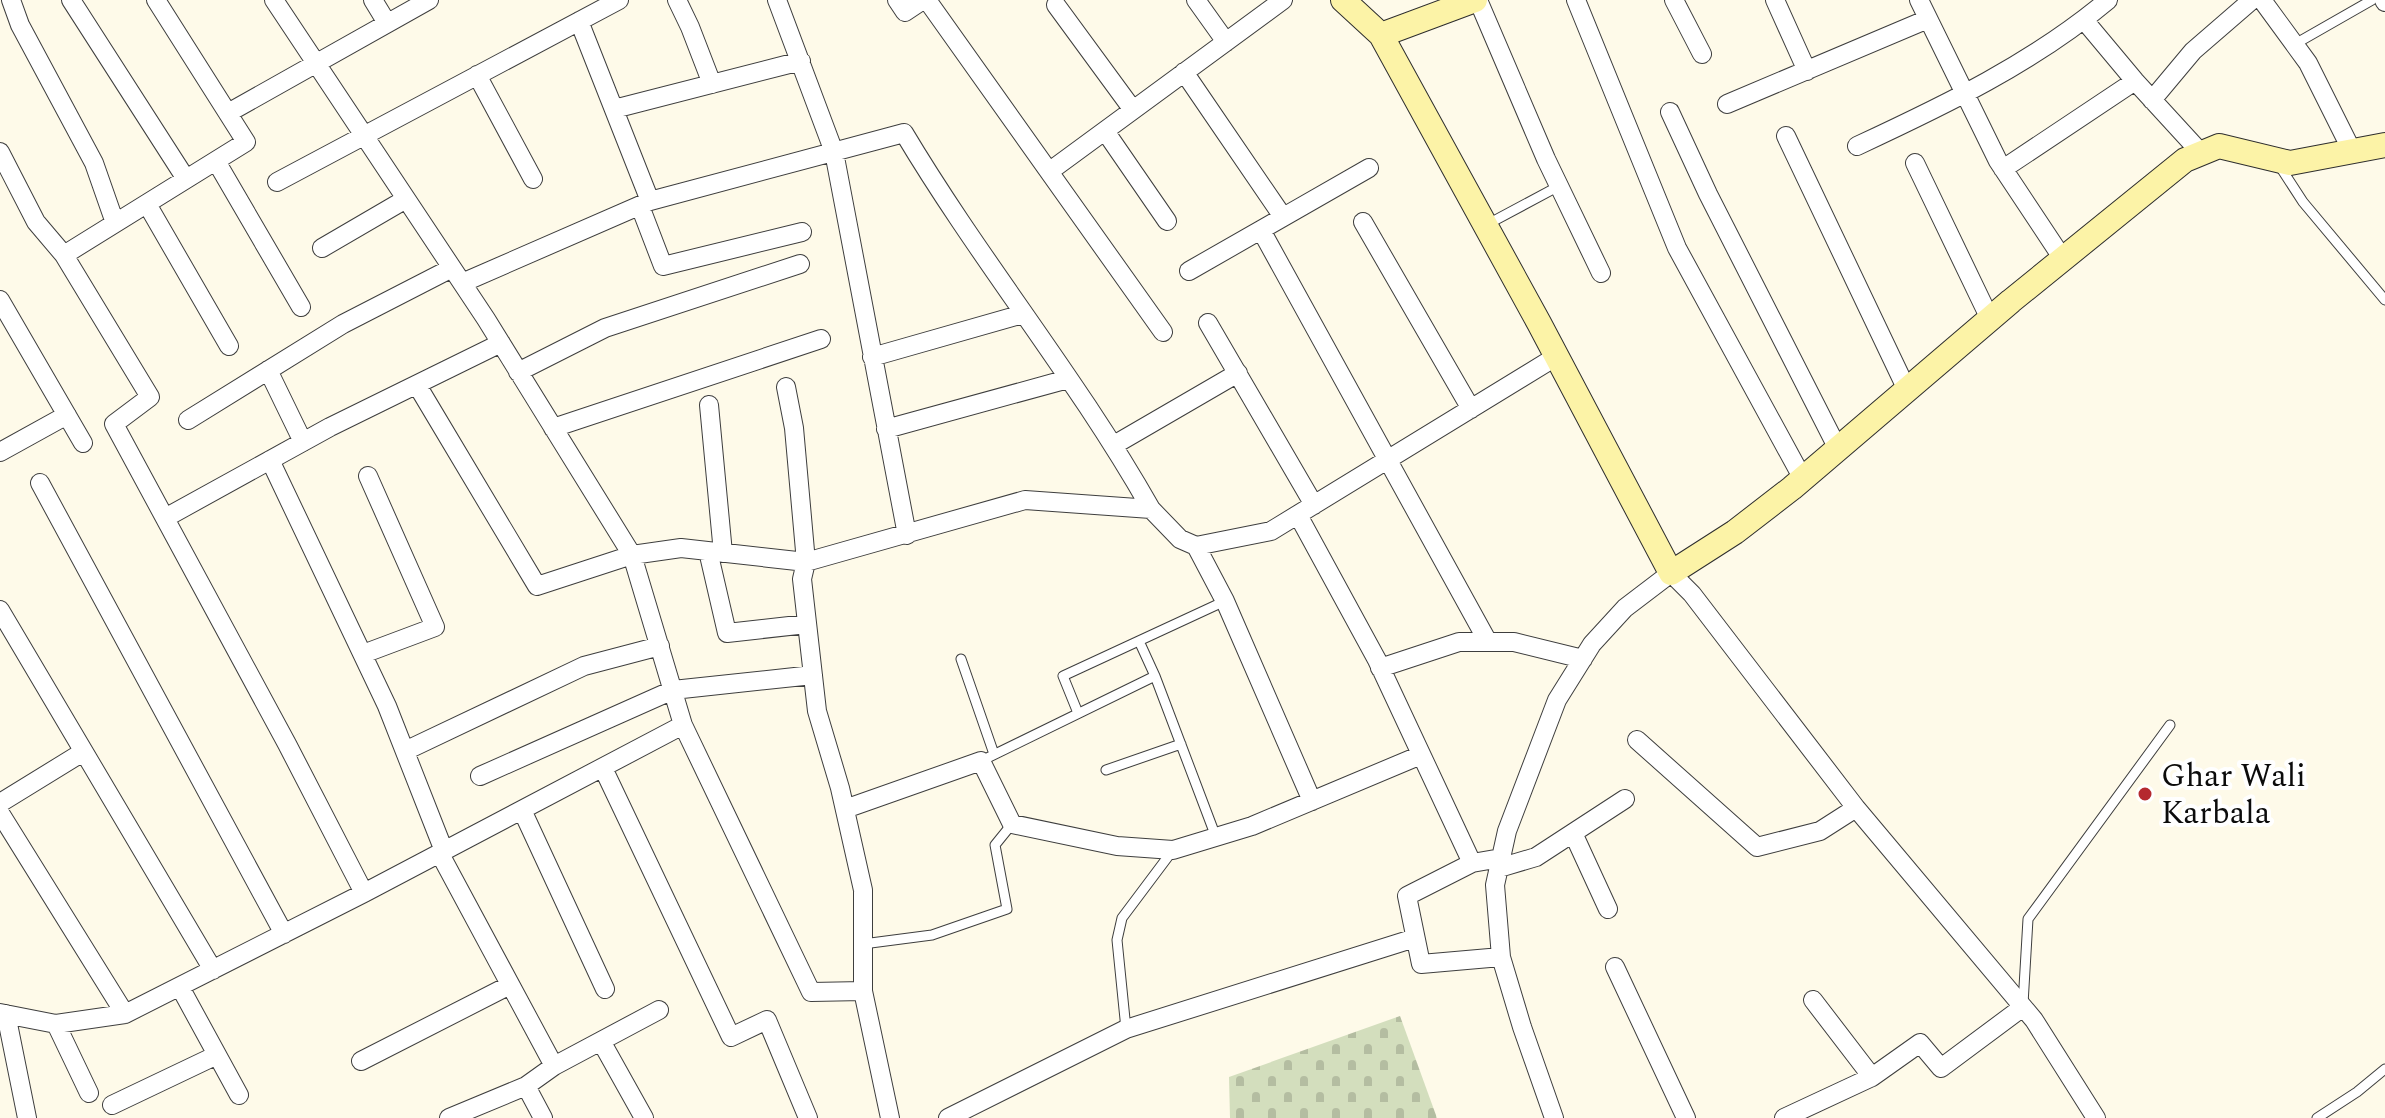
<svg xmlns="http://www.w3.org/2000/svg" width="2385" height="1118" viewBox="0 0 2385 1118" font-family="Spectral,serif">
	<defs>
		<pattern id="cemetery-stones" width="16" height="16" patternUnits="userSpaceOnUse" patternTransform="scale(2)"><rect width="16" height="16" fill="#d3debd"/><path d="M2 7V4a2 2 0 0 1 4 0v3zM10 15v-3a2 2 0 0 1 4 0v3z" fill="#b4bda1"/></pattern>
	</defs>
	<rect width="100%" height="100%" fill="#fefae9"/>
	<path fill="url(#cemetery-stones)" d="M1400,1016L1437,1118H1230L1229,1077Z"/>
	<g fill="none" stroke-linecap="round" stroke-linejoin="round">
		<g stroke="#3e3e3e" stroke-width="11">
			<path id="lane" d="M2295,44L2372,0
				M2279,165L2303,202L2385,300
				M1488,224L1559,186
				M1139,641L1155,676L1216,837
				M961,659L994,754
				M1078,713L1063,676L1225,601
				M981,761L1155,676
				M1106,770L1181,744
				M863,944L932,935L1007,909L995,845L1012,824
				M2023,1004L2028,919L2170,725
				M1126,1029L1117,940L1122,918L1173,850
				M2317,1118L2357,1092L2385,1069"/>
		</g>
		<g stroke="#3e3e3e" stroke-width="20">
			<path id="street" d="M11,0L20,25L94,163L115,223
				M71,0L186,179
				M274,0L486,319L632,555L683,725L811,992L863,991
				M373,0L387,23
				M677,0L690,27L712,84
				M777,0L834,152L907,535
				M897,0L905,12L923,0
				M927,0L1163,332
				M1196,0L1226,42
				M1478,0L1546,159L1601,273
				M1576,0L1677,248L1803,479
				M1674,0L1702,54
				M1775,0L1807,71
				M1919,0L1998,161L2063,259
				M2262,0L2308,63L2352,151
				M2384,0L2385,2
				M1056,5L1133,110
				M2084,20L2135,81L2201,153
				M579,21L650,201
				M1184,72L1283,217
				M477,75L533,179
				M2152,100L2193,51L2252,0
				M1727,104L1928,19
				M614,109L801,61
				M1670,112L1708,194L1838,449
				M228,113L429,0
				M1105,131L1167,221
				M1786,136L1907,390
				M1857,146C1945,105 2033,63 2108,0
				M0,152L36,222L64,255L150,397L114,424L287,744L364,893
				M216,161L301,307
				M1915,163L1990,319
				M2003,169L2135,81
				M1050,171L1283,0
				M277,182L619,0
				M147,204L229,346
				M640,206L663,266L802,232
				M1363,222L1471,409
				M1261,230L1488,642
				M322,248L406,199
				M64,255L246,142L156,0
				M1189,271L1369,168
				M462,283L650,201L904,133C981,262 1077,378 1151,509
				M0,300L83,443
				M1208,323L1314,505
				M872,357L1023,314
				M268,370L303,442
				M518,372L605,328L800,264
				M417,385L537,586L632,555L681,548L806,562L1025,500L1151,509L1180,539L1196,546L1271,531L1557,356
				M786,387L794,428L806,562L802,579L817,711L840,788L863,890V991L890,1118
				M709,405L723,553
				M188,420L343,324L452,268
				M553,428L821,339
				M886,429L1068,379
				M1114,445L1238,373
				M0,452L67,415
				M270,460L387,706L444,851
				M40,483L284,934
				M1298,515L1377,660L1472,863
				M165,518L330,427L501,343
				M1196,546L1225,601L1312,801
				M708,551L727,633L807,624
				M0,610L213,970
				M363,654L435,627L368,476
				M1380,668L1459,642H1514L1583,659
				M1637,740L1757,847L1820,831L1856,808
				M405,751L584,666L660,646
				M603,768L731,1037L767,1020L808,1118
				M480,776L673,690L813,675
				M0,803L83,752
				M845,809L981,761L1012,824L1117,846L1173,850L1252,826L1421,755
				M522,810L605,989
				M0,813L125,1014
				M1573,833L1608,909
				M440,854L554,1066
				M1501,858L1472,863L1407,896L1421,964L1501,957
				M1499,868L1536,857L1625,799
				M1615,967L1686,1118
				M180,987L239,1095
				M1813,1000L1872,1077L1920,1043L1941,1068L2023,1007
				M0,1013L56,1024L125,1014L364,893L683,725
				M6,1014L27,1118
				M56,1024L89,1093
				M601,1041L644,1118
				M361,1061L510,985
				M526,1086L543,1118
				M112,1105L217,1055
				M449,1118L526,1086L554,1066L659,1010
				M948,1118L1126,1029L1415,938
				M1554,1118L1522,1027L1501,957L1495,885L1507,831L1557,700L1592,644L1625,608L1671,573L1692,594L1856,808L2034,1020L2096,1118
				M1784,1118L1872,1077"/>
		</g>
		<g stroke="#2d2d2d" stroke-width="26">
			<path id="secondary" d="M1343,0L1381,35L1539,323L1671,573L1735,532L1792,488L2011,301L2185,160L2219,146L2290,163L2385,145
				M1381,35L1475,0"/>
		</g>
		<use href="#lane" stroke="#fff" stroke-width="9"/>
		<use href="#street" stroke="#fff" stroke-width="18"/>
		<use href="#secondary" stroke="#fcf3a7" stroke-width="24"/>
	</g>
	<circle fill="#b5292f" stroke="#fff" stroke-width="3" cx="2145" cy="794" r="8"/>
	<g text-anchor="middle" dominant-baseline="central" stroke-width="8" stroke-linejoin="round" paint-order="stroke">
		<g font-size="32" fill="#0b0b0b" stroke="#fff" text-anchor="start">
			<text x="2161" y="776">Ghar Wali<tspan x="2161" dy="37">Karbala</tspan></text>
		</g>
	</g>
</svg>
